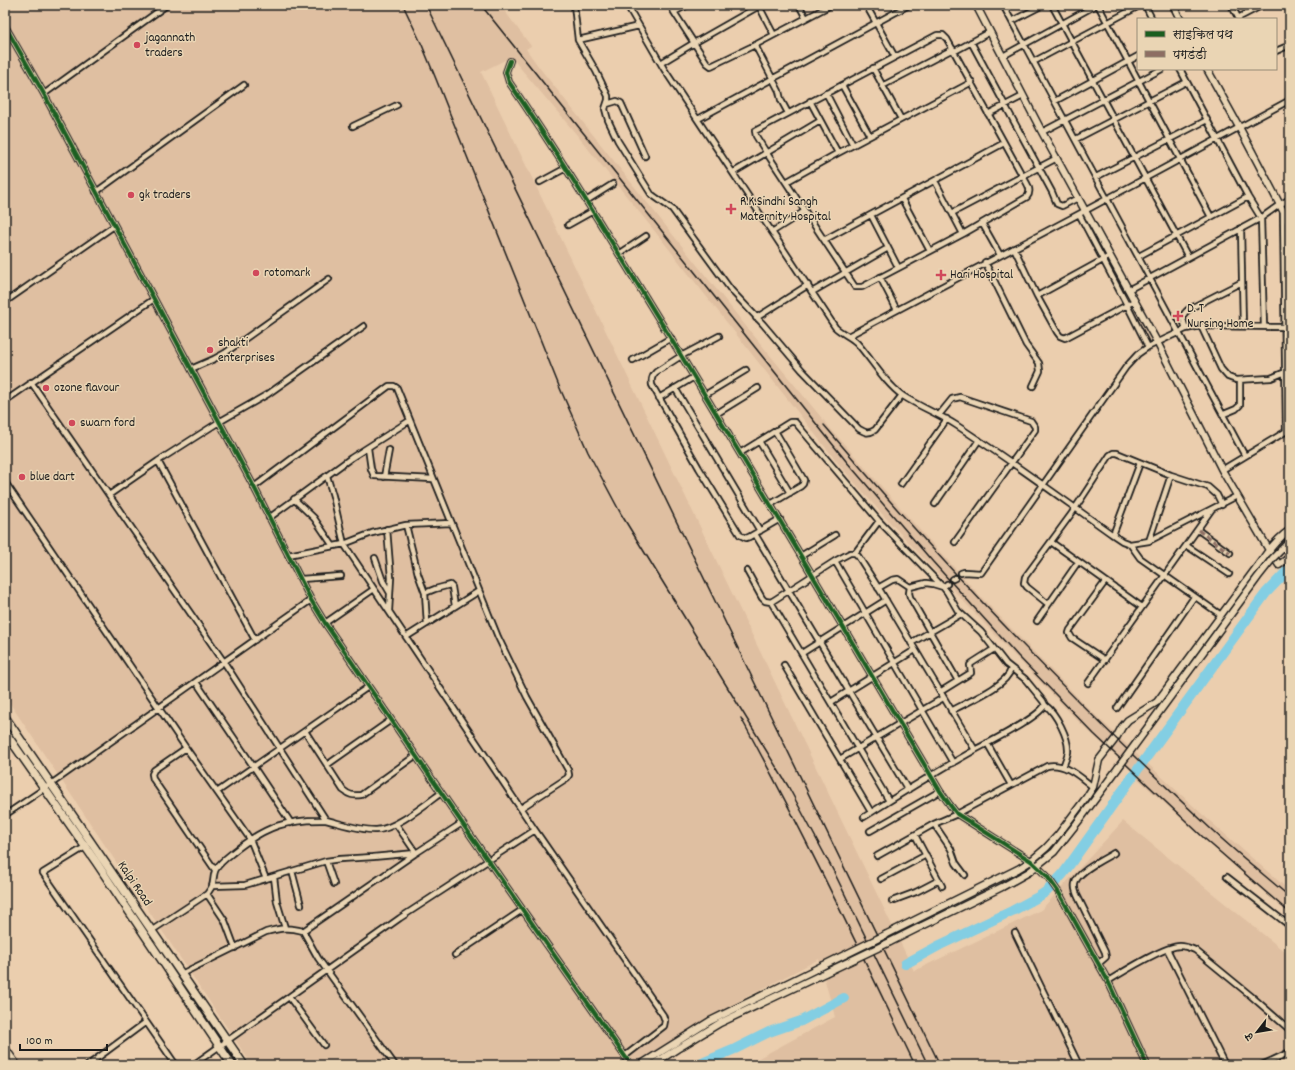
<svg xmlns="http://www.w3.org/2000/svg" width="1295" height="1070" viewBox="0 0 1295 1070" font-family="Dekko,'Playpen Sans Deva',sans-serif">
	<rect width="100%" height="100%" fill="#ebceae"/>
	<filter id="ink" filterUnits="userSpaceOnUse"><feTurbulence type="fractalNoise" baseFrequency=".025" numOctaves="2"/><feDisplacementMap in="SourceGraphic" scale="8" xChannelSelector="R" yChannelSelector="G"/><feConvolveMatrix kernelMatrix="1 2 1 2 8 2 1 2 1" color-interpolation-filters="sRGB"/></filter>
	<g filter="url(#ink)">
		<path fill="#dfbfa1" d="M5,5H500L531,46L526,49L538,66L745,325L830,428L919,529L984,600L1087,707L1141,758L1131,770L1079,722L1009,650L884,516L841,467L665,244L577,135L511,57L481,72L914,971L1041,910L1123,821L1290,956V1065H746L835,1017L819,959L707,1018L636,1065H252L5,696Z
			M1147,763L1203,815L1290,891V915L1207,842L1137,778Z"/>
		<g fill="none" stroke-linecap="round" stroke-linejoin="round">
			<path stroke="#83cee3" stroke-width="10" d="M905,964L940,945L1012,911L1038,897L1047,891L1063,874L1151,751L1266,593L1290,568
				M697,1065L735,1049L769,1032L801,1021L844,998"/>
			<g stroke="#1c1c1c" stroke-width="8">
				<path id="minor" d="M574,5L578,40L639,26
					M627,5L664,69L835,327C842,334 850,336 857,343C872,360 884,382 903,396C920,407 939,414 956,425C1010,460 1061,498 1113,535L1122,541L1130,544L1140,558L1221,615
					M670,5L674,12L688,5
					M799,5L806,18
					M866,5L895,57
					M1003,5L1245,456
					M1052,5L1188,257
					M1098,5L1211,217
					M1145,5L1152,19
					M1231,5L1239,19
					M1287,5L1290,12
					M1175,8L1182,5
					M1238,18L1263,5
					M1012,21L1043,5
					M5,26L44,94L154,299L254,487L311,600L325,623L462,823L631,1065
					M774,35L831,5
					M937,35H943L947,39L1022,175C1026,182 1033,190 1027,197L963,234L862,287H855L766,152L756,136L755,131Z
					M578,40L596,71L608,96V100L605,109L608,120L618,141L651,194L672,209L731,290L763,324L802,370L859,429C866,433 868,434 875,430L902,395
					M971,42L1052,192L1057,204L1062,206L1078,198
					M755,45L774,35L759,6L694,43L707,63L711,66L755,45L779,91L781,100L788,113
					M955,51L990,32
					M1276,51L1290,45
					M1003,56L1096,5
					M510,61L506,72L509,82C564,162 614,246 665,329C758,482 849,637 940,791L950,805L957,814L1031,861L1047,876L1059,893L1108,981L1147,1065
					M1033,62L1141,5
					M661,63L694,43L674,12
					M873,68L901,119
					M1180,69L1248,197L1261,218L1264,327
					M842,85L870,136
					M882,86L953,49
					M826,93L853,145
					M44,94L167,5
					M810,101L838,153
					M1055,101L1138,56
					M607,104L617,101L621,103L645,156
					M988,114L1023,96
					M698,119L909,5
					M353,126L397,105
					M1042,132L1162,69
					M1076,139L1186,82
					M734,172L820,121
					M1096,177L1207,120
					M935,181L963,234
					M540,182L566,168
					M786,182L838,153L972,82
					M96,192L244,85
					M902,199L930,251
					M586,201L613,184
					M1283,212L1286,432
					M952,213L1057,158
					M871,215L898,267
					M982,223L1000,255
					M568,225L593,211
					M1241,228L1243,326
					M772,232L805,211
					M824,240L1004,143
					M1014,248L1037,296L1110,256
					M619,254L646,236
					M1139,256L1248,197
					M985,262L1026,345L1039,363L1040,371L1033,386
					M880,277L897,310
					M1128,290L1261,218L1279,205L1290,199
					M812,292L888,248
					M1037,296L1057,332L1060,336L1065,338L1127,305L1079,214
					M1134,301L1127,305L1148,347
					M5,302L114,226
					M756,318L808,285
					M1201,326L1221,369L1228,377L1236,380L1271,378L1290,370
					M1186,329C1183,319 1180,316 1189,309L1242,282
					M719,336L681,356L656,372C652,376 651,379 652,385L699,468L740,535L746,538L749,537L780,519
					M848,336L1079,214L1290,100
					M633,360L671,338
					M191,369L214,359L225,353L329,279
					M31,382L224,662L326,820C342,824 359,830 375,830C393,831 426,804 441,793
					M675,388L760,531
					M705,395L746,370
					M659,398L694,377
					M5,401L154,299
					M716,414L758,388
					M1224,414L1236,409L1240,405V380
					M939,415L952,399L960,397L1031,421L1035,427V430L955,542
					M759,441L790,493
					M368,448L371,469L374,476L433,479
					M740,453L790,422H795L879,521L943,587L947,584
					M158,461L255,640
					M1222,470L1290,429
					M384,477L389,450
					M5,482L186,748L250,839L266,879
					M901,484L947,419
					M254,487L389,386H394L397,388L498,637L527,697L568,770L569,775L567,778L521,808
					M109,495L158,461L219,422L268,394L364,326
					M294,499L314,518L333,546
					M771,504L801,486L803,484L804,480L775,431
					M935,504L979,440
					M269,518L351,458L409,421
					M406,525L418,574L425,593L427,624
					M387,529L391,578L389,611
					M1198,530L1230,553
					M755,534L908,790
					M1113,535L1140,463
					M1149,541L1171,475
					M1051,542L1142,607
					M1130,544L1149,541L1237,496
					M1187,546L1229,574
					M855,553L879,521
					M288,555L344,544L372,533L406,525L451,523
					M801,556L835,535
					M375,558L383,581L390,593
					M835,561L953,763
					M747,571L762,598L765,601L771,602
					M961,573L964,572L981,573L1126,367L1138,354L1148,347L1186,329L1201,326L1285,327
					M301,579L341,576
					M953,579L955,578
					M910,587L909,593L910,597L958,681
					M374,589L535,830L663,1015L665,1021L664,1026L625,1056
					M425,593L435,589L450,585L452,587L455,606
					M1048,604L1027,587L1024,583L1025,577L1072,513L1110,455L1113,453H1117L1171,475L1208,487L1217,495L1222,505
					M1037,621L1078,562
					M325,623L374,589L344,544L333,496L327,476
					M406,637L479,591
					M911,643L961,614
					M802,653L886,600
					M1105,660L1072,638L1069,633L1070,630L1105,582
					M784,665L871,812
					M196,682L253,766L291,823
					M1088,683L1212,509
					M940,692L969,674L971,673L970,665L972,663L994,649
					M831,702L915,650
					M1045,705C1056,713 1069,738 1068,752C1067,757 1065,762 1063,767
					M1117,708L1194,597
					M951,711C967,702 1007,686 1011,669
					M305,731L343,790C349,795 353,796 361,795L415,756
					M987,743L1011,785
					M186,748L154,770L152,774L153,779L215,870
					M840,759L943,698
					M327,765L391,720
					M217,792L368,687
					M889,801L771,602L835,561L850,553H855L858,556L881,592L975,750
					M5,815L51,784L311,600
					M864,817C900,794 936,772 973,751C989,742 1037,719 1045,705L1043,701L1025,679L1006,664L981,632L958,611L947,592L943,587L933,584L926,583L910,587L898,579L892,580L878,588
					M934,824L951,849L956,863L965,875
					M870,831L940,791
					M915,835L942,886
					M85,847L43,873L176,1065
					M877,856L934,824L957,814L1047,766C1065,762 1080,777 1093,787
					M326,861L334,884
					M292,871L301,905
					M274,877L277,902L285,928
					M1227,877L1290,926
					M881,879L926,855
					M212,886L245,885L326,861L340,859L373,857L416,853L396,824
					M207,894L225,921L235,948
					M892,901L916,892L939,880
					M151,931L207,894C208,892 211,889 212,886C214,881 213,874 216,869C221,861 229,856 236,850C266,826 288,819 326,820
					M303,931L416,853L462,823
					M1015,933L1079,1065
					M1167,949L1225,1065
					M455,955L522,910
					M1098,964L1106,957L1105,952L1078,897C1076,893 1074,889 1075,884C1076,872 1104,859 1114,853
					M181,974L266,932C281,928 288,927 303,931L318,958L395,1065
					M1108,981C1123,972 1164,946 1180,946C1186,946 1190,948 1195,950L1250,995L1290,1030
					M289,997L324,1045
					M88,1065L146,1022
					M193,1065L400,918L535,830
					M1262,1065L1290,1052"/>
			</g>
			<g stroke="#1c1c1c" stroke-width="9">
				<path id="tertiary" d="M976,5L1042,132L1157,342L1222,470L1269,550L1279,565L1290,557
					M1173,5L1180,19
					M1207,69L1239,127L1290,224
					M1081,818L1118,768
					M887,934L1018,869L1031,861L1046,848L1058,835L1086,798L1093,787L1099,760L1116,738L1122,727L1128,720L1157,702L1262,560C1270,548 1278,538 1290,530
					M890,942L922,926
					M5,1048L17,1065
					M640,1065L710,1021L822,966
					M652,1065L677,1049L720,1023L825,973"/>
			</g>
			<g stroke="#1c1c1c" stroke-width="10">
				<path id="secondary" d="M5,717L244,1065
					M5,732L96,862L232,1065"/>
			</g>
			<use href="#minor" stroke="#ead5b4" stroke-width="4.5"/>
			<use href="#tertiary" stroke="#ead5b4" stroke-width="6"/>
			<use href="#secondary" stroke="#ead5b4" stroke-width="7"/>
			<path stroke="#1c1c1c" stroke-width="1.5" d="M403,5L422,45L436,79L559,386L588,452L621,514L788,786L834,872L928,1065
				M426,5L940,1065
				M481,5L846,461L933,562L1018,656L1094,734L1205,839L1290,913
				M824,425C945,568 1075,703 1212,830C1237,853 1264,875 1290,897
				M741,718C804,832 859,949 915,1065"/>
			<g stroke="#1c1c1c" stroke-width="9" stroke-linecap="butt">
				<path id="tertiary-bridge" d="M1118,768L1258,577L1273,558L1290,541
					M922,926L1002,887L1029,872L1054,852L1081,818
					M822,966L887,934
					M825,973L890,942"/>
			</g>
			<use href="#tertiary-bridge" stroke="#ead5b4" stroke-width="6"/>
			<path stroke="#8d6e63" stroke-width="3" stroke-dasharray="6 3" stroke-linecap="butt" d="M1198,530L1230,553"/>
			<g stroke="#ead5b4" stroke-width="6">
				<path id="cycleway" d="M5,26L44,94L154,299L254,487L311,600L325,623L462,823L631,1065
					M510,61L506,72L509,82C564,162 614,246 665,329C758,482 849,637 940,791L950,805L957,814L1031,861L1047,876L1059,893L1108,981L1147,1065"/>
			</g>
			<use href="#cycleway" stroke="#1b5e20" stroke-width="4"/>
		</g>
	</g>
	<g fill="#d1495b" stroke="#ead5b4" stroke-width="1.5">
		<circle cx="137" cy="45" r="4"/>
		<circle cx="131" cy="195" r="4"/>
		<path d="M729 203h4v4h4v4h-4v4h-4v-4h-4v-4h4z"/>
		<circle cx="256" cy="273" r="4"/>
		<path d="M939 269h4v4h4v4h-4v4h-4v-4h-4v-4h4z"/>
		<path d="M1176 310h4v4h4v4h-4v4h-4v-4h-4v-4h4z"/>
		<circle cx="210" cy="350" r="4"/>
		<circle cx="46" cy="388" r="4"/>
		<circle cx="72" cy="423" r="4"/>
		<circle cx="22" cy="477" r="4"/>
	</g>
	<g text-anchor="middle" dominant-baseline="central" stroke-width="3" stroke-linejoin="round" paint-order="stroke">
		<g font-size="13" fill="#1c1c1c" stroke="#ead5b4" text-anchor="start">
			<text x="145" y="38">jagannath<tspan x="145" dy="15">traders</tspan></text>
			<text x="139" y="195">gk traders</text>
			<text x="740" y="202">R.K.Sindhi Sangh<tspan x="740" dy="15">Maternity Hospital</tspan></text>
			<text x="264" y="273">rotomark</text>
			<text x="950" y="275">Hari Hospital</text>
			<text x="1187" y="309">D. T<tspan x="1187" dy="15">Nursing Home</tspan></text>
			<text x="218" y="343">shakti<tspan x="218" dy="15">enterprises</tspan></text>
			<text x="54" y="388">ozone flavour</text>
			<text x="80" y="423">swarn ford</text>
			<text x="30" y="477">blue dart</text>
		</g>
		<g font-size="13" fill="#1c1c1c" stroke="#ead5b4">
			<text transform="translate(134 884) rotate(56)">Kalpi Road</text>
		</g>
	</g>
	<rect width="1295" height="1070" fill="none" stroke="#ead5b4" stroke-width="20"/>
	<rect x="10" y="10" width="1275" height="1050" fill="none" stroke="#1c1c1c" stroke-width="1.5" filter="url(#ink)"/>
	<rect x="1137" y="18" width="140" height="52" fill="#ead5b4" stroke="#988b77"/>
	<rect x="1145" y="31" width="20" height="6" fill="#1b5e20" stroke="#988b77"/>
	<text x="1173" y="38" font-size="12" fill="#1c1c1c">साइकिल पथ</text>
	<rect x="1145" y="51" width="20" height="6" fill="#8d6e63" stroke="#988b77"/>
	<text x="1173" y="58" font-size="12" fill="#1c1c1c">पगडंडी</text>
	<g transform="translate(1257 1032) rotate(239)" stroke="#ead5b4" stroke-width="3" paint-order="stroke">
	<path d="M0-3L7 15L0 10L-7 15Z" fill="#1c1c1c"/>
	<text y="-6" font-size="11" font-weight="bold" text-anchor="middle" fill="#1c1c1c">उ</text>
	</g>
	<path d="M20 1044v6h87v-6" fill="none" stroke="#1c1c1c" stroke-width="2"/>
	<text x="26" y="1044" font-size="12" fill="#1c1c1c" stroke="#ead5b4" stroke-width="3" paint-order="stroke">100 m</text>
</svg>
